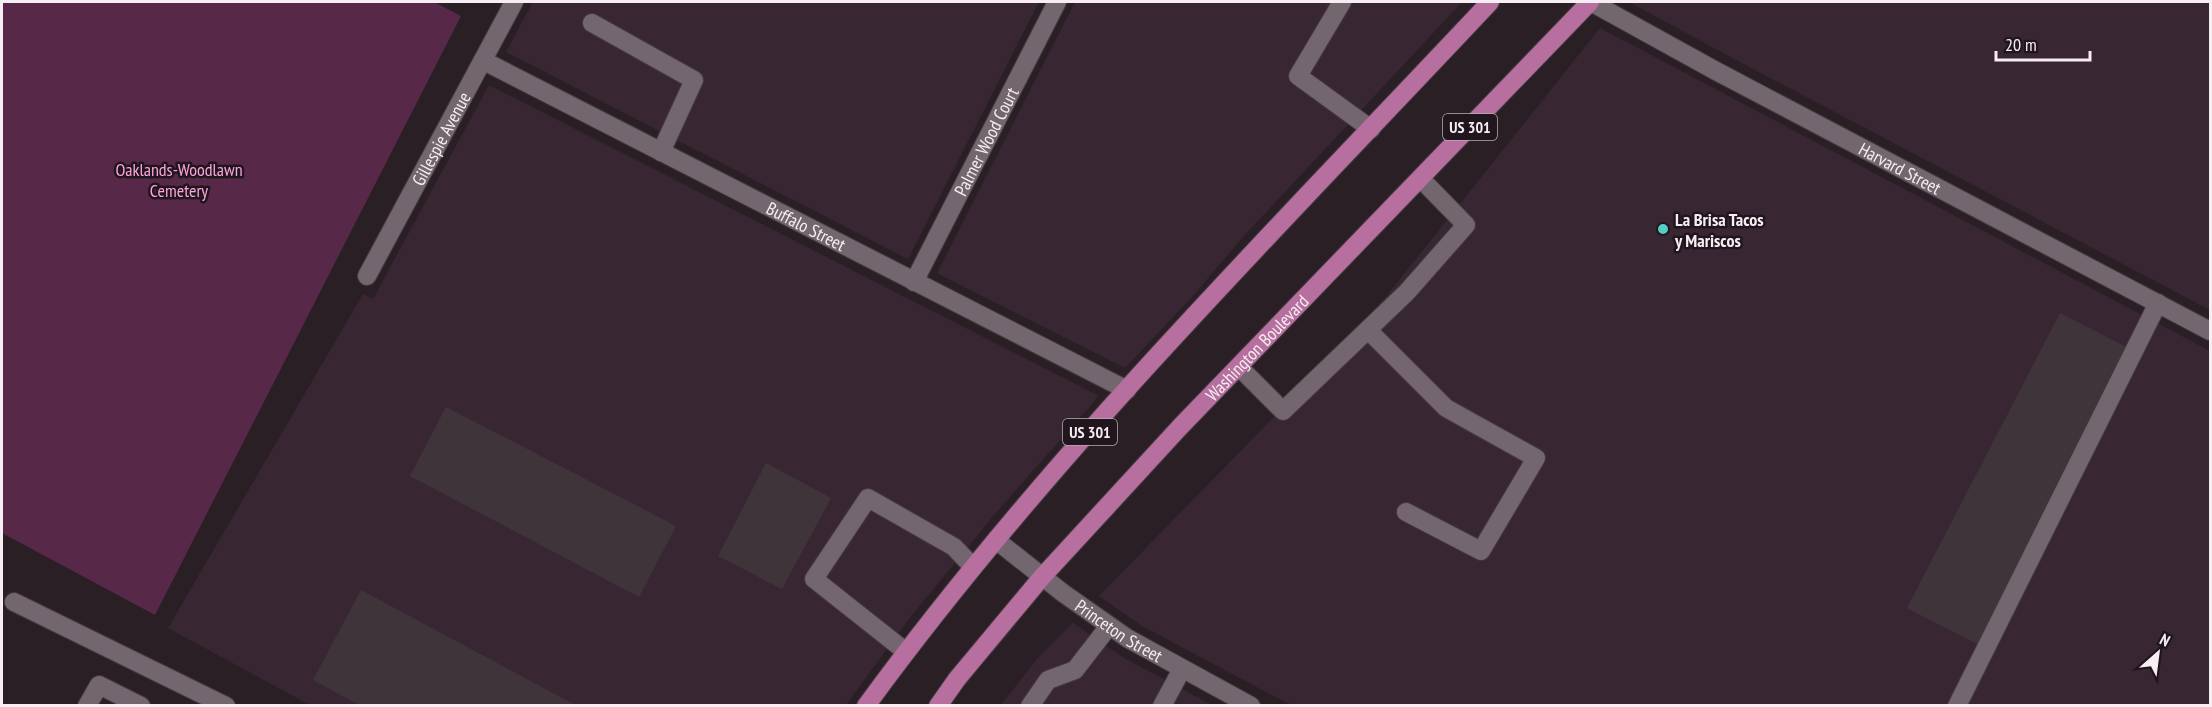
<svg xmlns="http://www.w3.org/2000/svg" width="2212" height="707" viewBox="0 0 2212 707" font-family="'PT Sans Narrow',sans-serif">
	<rect width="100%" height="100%" fill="#2b1f26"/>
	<path fill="#382732" d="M533,2H1039L908,259L506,52Z
		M1075,2H1462L1241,239L1192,297L1125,368L937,273Z
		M1629,2H2210V310L1725,54Z
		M1600,28L2210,351V705H1291L1142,626L1099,596L1361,328Z
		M489,85L1099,396L994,515L908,620L846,705H310L168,628L363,294L373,299Z
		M1073,623L1124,658L1212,705L1000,706L1037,659Z"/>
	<path fill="#582849" d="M2,2H434L461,16L155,615L2,533Z"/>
	<path fill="#40343b" d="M2060,313L2130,349L1977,644L1907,608Z
		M446,407L676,526L639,597L410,476Z
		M766,463L831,498L782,589L718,556Z
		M361,590L577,706H361L313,680Z"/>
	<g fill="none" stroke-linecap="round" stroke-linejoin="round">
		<g stroke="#453b41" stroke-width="20">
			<g id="minor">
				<path d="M1342,2L1298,76L1371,129"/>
				<path id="s1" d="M1591,2L1716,71L2210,331"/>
				<path d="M592,23L694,80L661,152"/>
				<path id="s2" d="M484,61L1127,390"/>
				<path id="s3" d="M367,276L514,2"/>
				<path id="s4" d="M914,282L1057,2"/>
				<path d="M1368,330L1446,408L1536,458L1481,551L1406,512"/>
				<path d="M1239,367L1283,411L1407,292L1466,225L1421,179"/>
				<path id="s5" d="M996,540L1063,593L1127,638L1251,706"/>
				<path d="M14,602L226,706"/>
				<path d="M905,651L814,579L868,498L954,547L973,567"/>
				<path d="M87,706L99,685L141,706"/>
				<path d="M1030,706L1048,680L1075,670L1109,626"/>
				<path d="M1162,706L1182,669"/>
				<path d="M1957,706L2158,303"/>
			</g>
		</g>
		<g stroke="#453b41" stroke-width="20">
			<g id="major">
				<path d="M866,706C1050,454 1277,229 1490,2"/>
				<path id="s6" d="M938,706L957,679L1042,577L1180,427L1590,2"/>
			</g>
		</g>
		<use href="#minor" stroke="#74666e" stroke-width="18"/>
		<use href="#major" stroke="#b66f9f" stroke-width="18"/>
	</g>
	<circle fill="#54cdc7" stroke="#21161d" stroke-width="2" cx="1663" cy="229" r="6"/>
	<g text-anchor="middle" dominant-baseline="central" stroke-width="5" stroke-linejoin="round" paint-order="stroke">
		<g fill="#21161d" stroke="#b6adb3" stroke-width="1.5">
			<rect x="1443" y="114" width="54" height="26" rx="4.5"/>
			<rect x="1063" y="419" width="54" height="26" rx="4.5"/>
		</g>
		<g font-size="16" font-weight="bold" fill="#f6eef3">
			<text x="1470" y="127">US 301</text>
			<text x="1090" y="432">US 301</text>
		</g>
		<g font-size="18" fill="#f6eef3" stroke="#21161d">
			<text stroke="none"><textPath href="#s3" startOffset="156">Gillespie Avenue</textPath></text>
			<text stroke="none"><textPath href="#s4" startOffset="158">Palmer Wood Court</textPath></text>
			<text stroke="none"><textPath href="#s1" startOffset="351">Harvard Street</textPath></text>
			<text stroke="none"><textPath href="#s2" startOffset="362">Buffalo Street</textPath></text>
			<text stroke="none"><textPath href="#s6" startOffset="480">Washington Boulevard</textPath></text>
			<text stroke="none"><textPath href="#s5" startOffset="153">Princeton Street</textPath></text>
		</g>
		<g font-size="18" fill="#fba4dd" stroke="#21161d">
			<text x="179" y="169">Oaklands-Woodlawn<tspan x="179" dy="21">Cemetery</tspan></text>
		</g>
		<g font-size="18" font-weight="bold" fill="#f6eef3" stroke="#21161d" text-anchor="start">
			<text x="1675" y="219">La Brisa Tacos<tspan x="1675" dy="21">y Mariscos</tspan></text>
		</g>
	</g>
	<rect width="2212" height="707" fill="none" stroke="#f6eef3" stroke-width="6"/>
	<g transform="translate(2158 653) rotate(28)" stroke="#21161d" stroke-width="4.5" paint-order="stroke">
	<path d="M0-4.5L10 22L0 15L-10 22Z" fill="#f6eef3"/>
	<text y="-9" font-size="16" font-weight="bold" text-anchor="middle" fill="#f6eef3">N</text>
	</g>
	<path d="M1996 51v9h94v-9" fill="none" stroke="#f6eef3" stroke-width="3"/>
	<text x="2005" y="51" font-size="18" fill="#f6eef3" stroke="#21161d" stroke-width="4.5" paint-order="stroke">20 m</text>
</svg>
